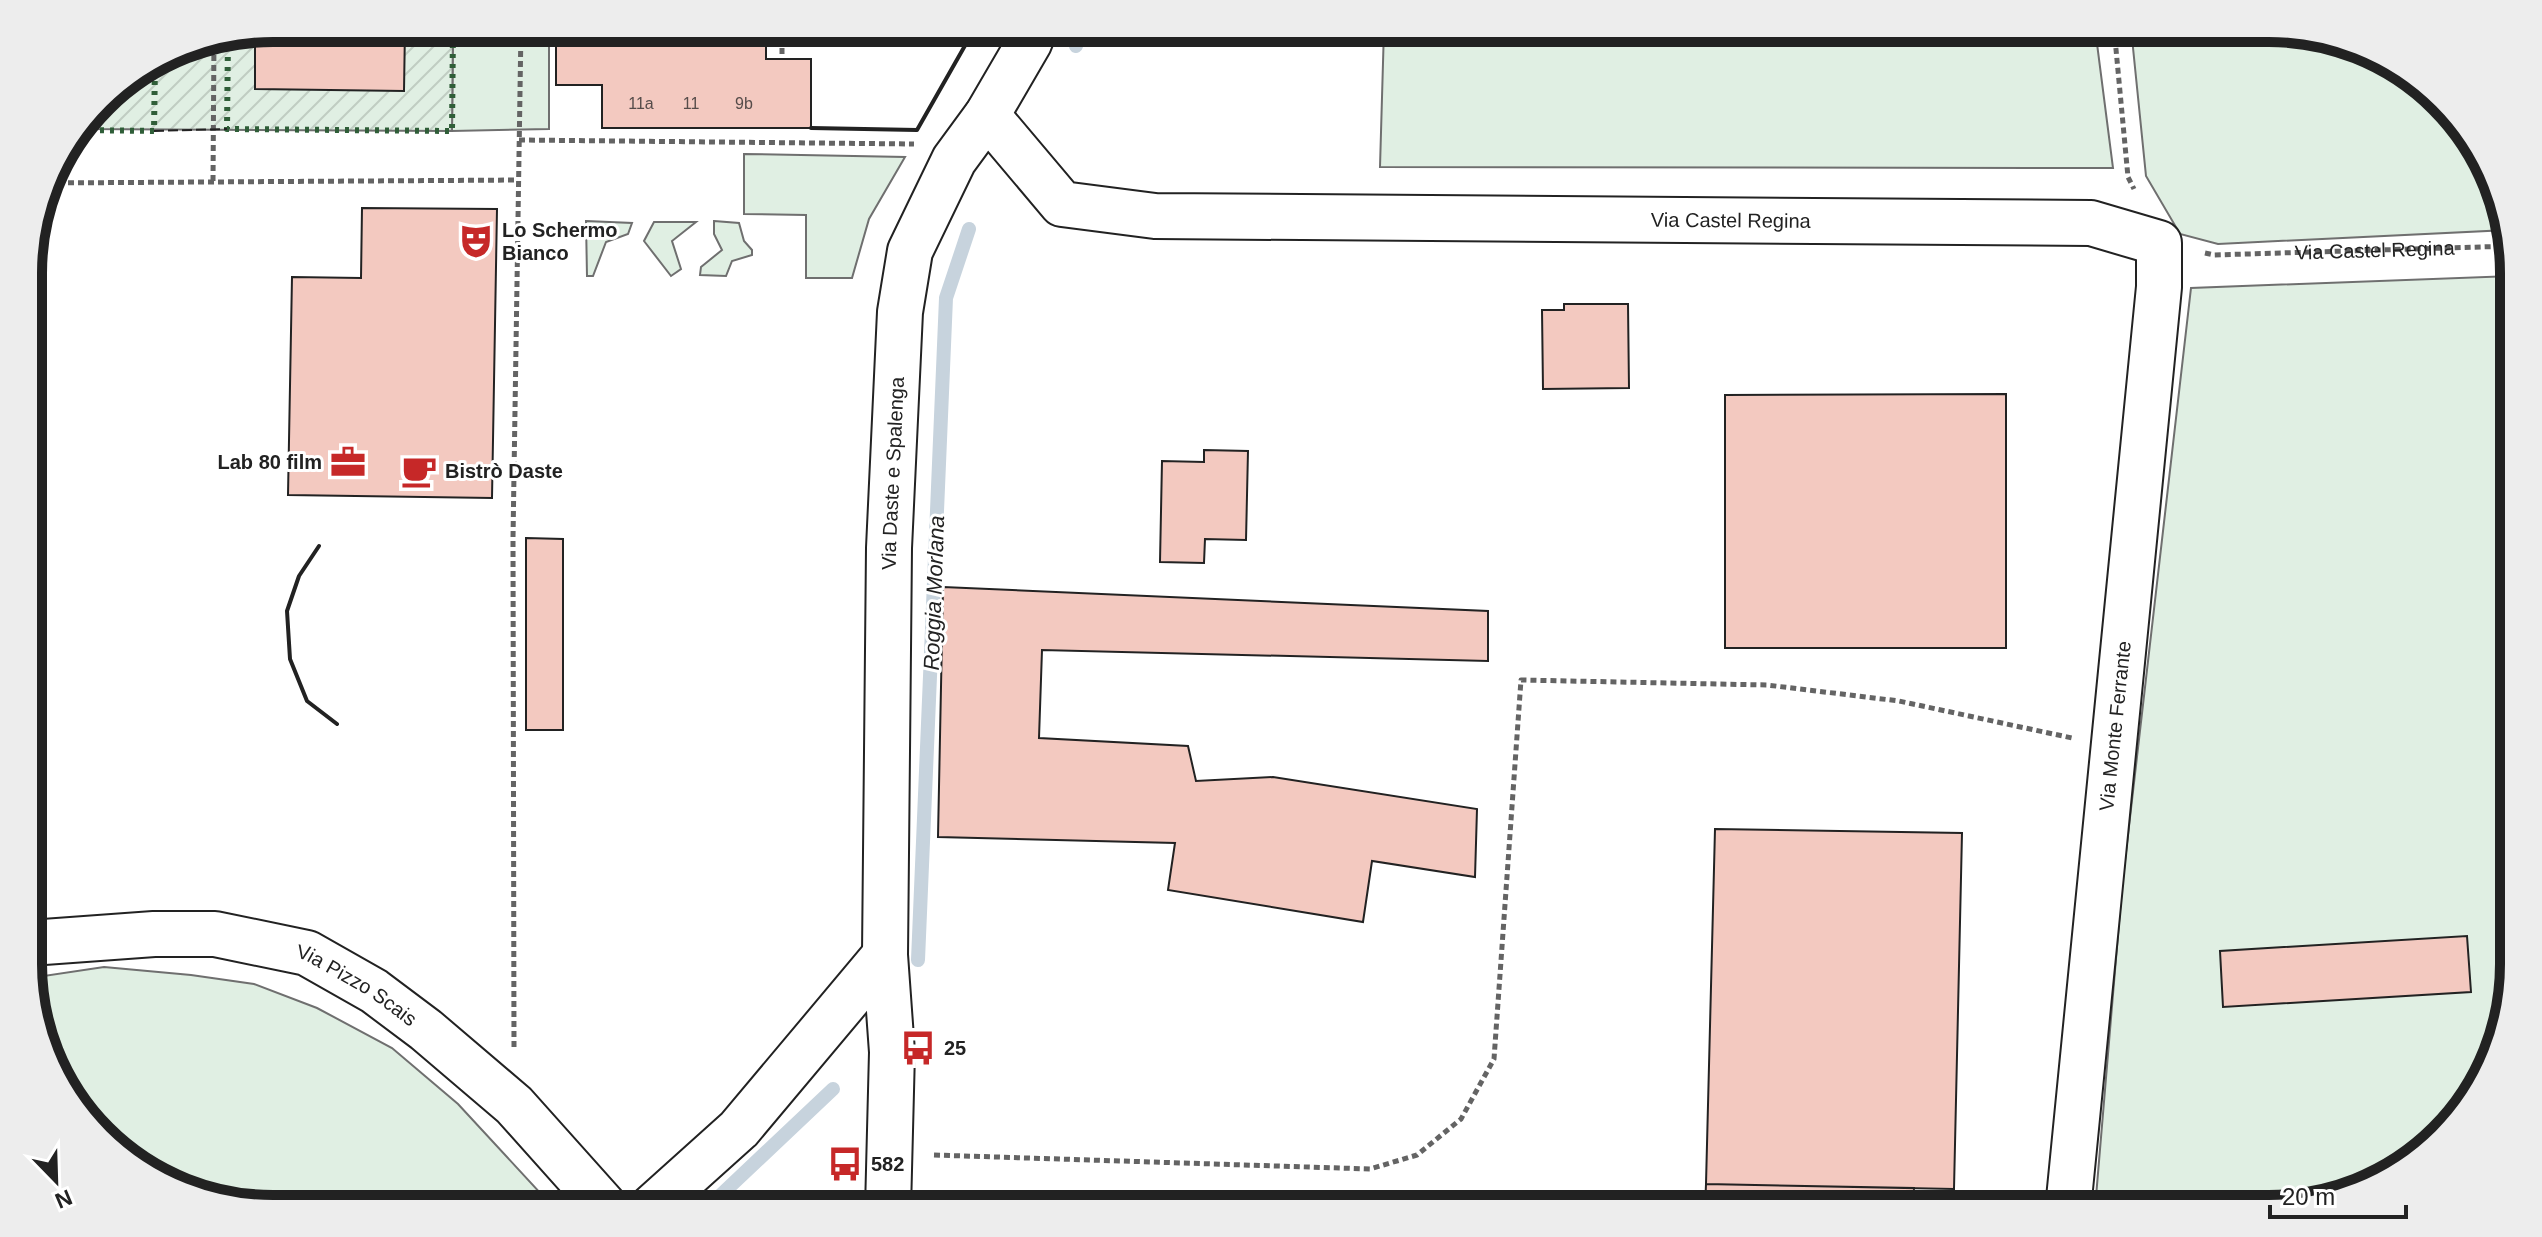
<svg xmlns="http://www.w3.org/2000/svg" width="2542" height="1237" viewBox="0 0 2542 1237" font-family="Arial,sans-serif">
	<defs>
		<pattern id="garden-furrows" width="10" height="10" patternUnits="userSpaceOnUse" patternTransform="scale(2)"><rect width="10" height="10" fill="#e0efe3"/><path d="M-1 1l2-2M0 10L10 0M9 11l2-2" fill="none" stroke="#c0cdc2"/></pattern>
	</defs>
	<rect width="100%" height="100%" fill="#fff"/>
	<path fill="#e0efe3" stroke="#6f6f6f" stroke-width="2" d="M453,28H549V129L452,131Z
		M1384,28H2095L2113,168L1380,167Z
		M2131,28H2269L2377,53L2464,124L2507,230L2218,244L2180,234L2146,176Z
		M744,154L905,157L869,219L852,278H806V215L744,214Z
		M586,221L632,223L628,234L606,242L593,276H587Z
		M714,221L739,223L744,241L752,250V255L732,261L726,276L700,275L701,267L722,250L714,234Z
		M654,222H696L672,241L681,269L671,276L644,241Z
		M2512,276L2514,965L2489,1072L2405,1168L2285,1208L2095,1209L2122,887L2191,288Z
		M104,967L191,975L254,984L317,1008L392,1048L458,1104L555,1209H273L165,1184L78,1113L30,997V978Z"/>
	<path fill="url(#garden-furrows)" stroke="#6f6f6f" stroke-width="2" d="M273,28H453L452,131L81,129L111,89L179,46Z"/>
	<g fill="none" stroke-linecap="round" stroke-linejoin="round">
		<path stroke="#c7d3dd" stroke-width="14" d="M1076,46L1081,28
			M918,960L946,298L969,229
			M706,1209L833,1089"/>
	</g>
	<path fill="#f3c9c0" stroke="#222" stroke-width="2" d="M273,28H405L404,91L255,89V31Z
		M556,28H766V59H811V128H602V85H556Z
		M362,208L497,209L492,498L288,495L292,277L361,278Z
		M1564,304H1628L1629,388L1543,389L1542,310H1564Z
		M2006,394V648H1725V395Z
		M1204,450L1248,451L1246,540L1205,539L1204,563L1160,562L1162,461L1204,462Z
		M526,538L563,539V730H526Z
		M943,587L1488,611V661L1042,650L1039,738L1188,746L1196,781L1273,777L1477,809L1475,877L1372,861L1363,922L1168,890L1175,843L938,837Z
		M1715,829L1962,833L1954,1189L1706,1184Z
		M2467,936L2471,992L2223,1007L2220,951Z
		M1706,1184L1914,1188L1913,1209H1705Z"/>
	<g fill="none" stroke-linecap="round" stroke-linejoin="round">
		<g stroke="#222" stroke-width="48">
			<g id="minor">
				<path id="s2" d="M987,115L1062,204L1155,216L2091,223L2159,243V287L2068,1209"/>
				<path id="s3" d="M30,943L154,934H215L307,953L374,991L426,1030L514,1105L607,1209"/>
				<path d="M650,1209L739,1129L885,955"/>
				<path id="s4" d="M888,1209L892,1052L885,955L889,548L900,312L910,251L954,160L987,115L1029,43L1035,28"/>
			</g>
		</g>
		<g stroke="#646464" stroke-width="5" stroke-dasharray="6 4" stroke-linecap="butt">
			<path d="M2114,28L2128,177L2134,189"/>
			<path d="M782,54V28"/>
			<path d="M519,140L914,144"/>
			<path d="M213,181L214,40"/>
			<path d="M48,183L518,180"/>
			<path id="s1" d="M2205,253L2214,255L2512,246"/>
			<path d="M42,987L47,1037"/>
			<path d="M514,1047L513,538L521,28"/>
			<path d="M934,1155L1370,1169L1417,1155L1461,1119L1494,1059L1521,680L1767,685L1899,701L2072,738"/>
		</g>
		<use href="#minor" stroke="#fff" stroke-width="44"/>
		<path stroke="#2f5e38" stroke-width="6" stroke-dasharray="4 6" stroke-linecap="butt" d="M228,37L227,129L452,131L453,28
			M80,130L154,131L155,62"/>
		<path stroke="#222" stroke-width="2" stroke-dasharray="10 4" stroke-linecap="butt" d="M154,131L227,129"/>
		<path stroke="#222" stroke-width="4" d="M811,128L917,130L975,28
			M319,546L299,576L287,611L290,659L307,701L337,724"/>
	</g>
	<defs>
		<g id="theatre-bare" transform="scale(2.76)"><path d="M-5-5.5Q0-4 5-5.5V0Q5 5 0 6Q-5 5-5 0ZM-3.3-2.5H-1v1.5H-3.3ZM1-2.5H3.3v1.5H1ZM-2.8 1Q0 5.5 2.8 1Z" fill="#c62828" stroke="#fff" stroke-width="2.5" paint-order="stroke"/></g>
		<g id="office-bare" transform="scale(2.76)"><path d="M-6-3h4V-5.5h4V-3h4V5H-6ZM-1-4.5V-3h2v-1.5ZM-6 0V1H6V0Z" fill="#c62828" stroke="#fff" stroke-width="2.5" paint-order="stroke"/></g>
		<g id="cafe-bare" transform="scale(2.76)"><path d="M-5.5-4.5H6V0H3Q3 3.5 0 3.5H-2.5Q-5.5 3.5-5.5 0ZM3-3.2v2h1.7v-2ZM-6 4.5H4V6H-6Z" fill="#c62828" stroke="#fff" stroke-width="2.5" paint-order="stroke"/></g>
		<g id="bus-bare" transform="scale(2.76)"><path d="M-5-6H5V4H4V6H2V4H-2V6H-4V4H-5ZM-3.5-4V0h7V-4ZM-3.5 1.2v1.5H-2V1.2ZM2 1.2v1.5H3.5V1.2Z" fill="#c62828" stroke="#fff" stroke-width="2.5" paint-order="stroke"/></g>
	</defs>
	<g fill-rule="evenodd">
		<use href="#theatre-bare" x="476" y="241"/>
		<use href="#office-bare" x="348" y="462"/>
		<use href="#cafe-bare" x="419" y="471"/>
		<use href="#bus-bare" x="918" y="1048"/>
		<use href="#bus-bare" x="845" y="1164"/>
	</g>
	<g text-anchor="middle" dominant-baseline="central" stroke-width="6" stroke-linejoin="round" paint-order="stroke">
		<g font-size="16" fill="#564c4a">
			<text x="641" y="103">11a</text>
			<text x="691" y="103">11</text>
			<text x="744" y="103">9b</text>
		</g>
		<g font-size="20" fill="#222" stroke="#fff">
			<text stroke="none"><textPath href="#s2" startOffset="786">Via Castel Regina</textPath></text>
			<text stroke="none"><textPath href="#s1" startOffset="170">Via Castel Regina</textPath></text>
			<text stroke="none"><textPath href="#s4" startOffset="736">Via Daste e Spalenga</textPath></text>
			<text transform="translate(2115 726) rotate(-84)">Via Monte Ferrante</text>
			<text stroke="none"><textPath href="#s3" startOffset="338">Via Pizzo Scais</textPath></text>
		</g>
		<g font-size="20" font-weight="bold" fill="#222" stroke="#fff" text-anchor="start">
			<text x="502" y="230">Lo Schermo<tspan x="502" dy="23">Bianco</tspan></text>
			<text x="322" y="462" text-anchor="end">Lab 80 film</text>
			<text x="445" y="471">Bistrò Daste</text>
			<text x="944" y="1048">25</text>
			<text x="871" y="1164">582</text>
		</g>
		<g font-size="22" font-style="italic" fill="#222" stroke="#fff">
			<text transform="translate(934 593) rotate(-88)">Roggia Morlana</text>
		</g>
	</g>
	<path d="M0 0H2542V1237H0ZM273 42H2269A231 231 0 0 1 2500 273V964A231 231 0 0 1 2269 1195H273A231 231 0 0 1 42 964V273A231 231 0 0 1 273 42Z" fill="#ededed" fill-rule="evenodd"/>
	<path fill="none" stroke="#222" stroke-width="10" d="M273 42H2269A231 231 0 0 1 2500 273V964A231 231 0 0 1 2269 1195H273A231 231 0 0 1 42 964V273A231 231 0 0 1 273 42Z"/>
	<g transform="translate(56 1181) rotate(157)" stroke="#ffffff" stroke-width="6" paint-order="stroke">
	<path d="M0-6L14 30L0 20L-14 30Z" fill="#222222"/>
	<text y="-12" font-size="22" font-weight="bold" text-anchor="middle" fill="#222222">N</text>
	</g>
	<path d="M2270 1205v12h136v-12" fill="none" stroke="#222222" stroke-width="4"/>
	<text x="2282" y="1205" font-size="24" fill="#222222" stroke="#ffffff" stroke-width="6" paint-order="stroke">20 m</text>
</svg>
